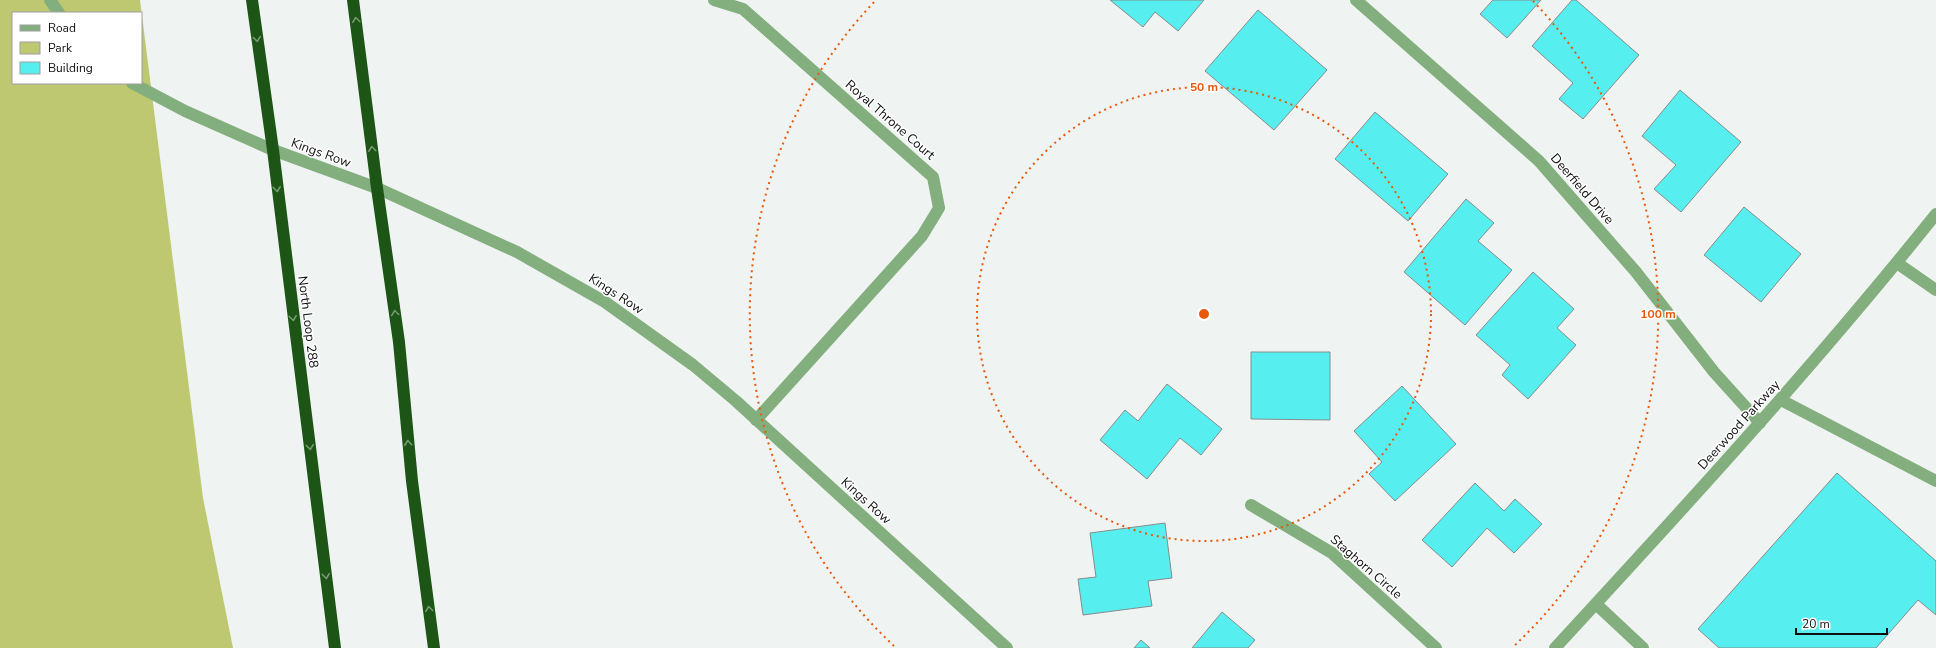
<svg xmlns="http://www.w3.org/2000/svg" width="1936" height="648" viewBox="0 0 1936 648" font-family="'Nunito Sans',sans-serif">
	<rect width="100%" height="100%" fill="#eff3f2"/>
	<path fill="#bdc870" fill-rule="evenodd" d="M0,0H140L203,498L233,648H0ZM13,13H141V83H13Z"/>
	<path fill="#56eeee" stroke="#888c8c" d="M1110,0H1204L1178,31L1155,12L1143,27Z
		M1493,0H1541L1507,38L1480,14Z
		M1572,0H1576L1639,55L1583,119L1559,99L1573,83L1532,46Z
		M1258,10L1327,70L1274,130L1205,71Z
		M1680,90L1741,142L1681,212L1654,189L1676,165L1642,136Z
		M1375,112L1448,174L1408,221L1335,159Z
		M1466,199L1494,223L1478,241L1512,270L1465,325L1404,272Z
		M1744,207L1801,254L1761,302L1704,255Z
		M1533,272L1574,309L1557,328L1576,345L1528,399L1502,375L1510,365L1476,335Z
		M1251,352H1330V420L1251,419Z
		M1167,384L1222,429L1201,455L1180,438L1147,479L1100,440L1125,410L1138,421Z
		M1402,386L1456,444L1395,501L1369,474L1382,462L1354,431Z
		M1837,473L1936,561V615L1918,600L1876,648H1719L1698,629Z
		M1475,483L1504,511L1515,499L1542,524L1514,553L1487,528L1452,567L1422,540Z
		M1165,523L1172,578L1148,581L1152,606L1083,615L1078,579L1096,577L1090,533Z
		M1222,612L1255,640L1248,648H1192Z
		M1141,640L1150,648H1134Z"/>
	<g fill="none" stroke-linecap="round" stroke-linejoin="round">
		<path stroke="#83ae7d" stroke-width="12" d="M50,0L59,13
			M714,0L743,9L933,177L939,208L922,236L756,420
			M1356,0L1539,161L1636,272L1714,372L1760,423
			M132,83L185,111L273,150L377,188L517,252L605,302L693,365L736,401L1007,648
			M1897,263L1936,290
			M1781,400L1936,481
			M1251,505L1332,553L1436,648
			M1596,604L1643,648
			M1555,648C1686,506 1816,364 1936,214"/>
		<path stroke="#1c5515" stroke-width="12" d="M252,0L273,150L335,648
			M353,0L377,188L399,342L412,481L434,648"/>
	</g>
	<defs><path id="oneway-chevron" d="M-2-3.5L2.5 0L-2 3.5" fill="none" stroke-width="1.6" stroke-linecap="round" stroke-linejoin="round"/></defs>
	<g stroke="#779973">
		<use href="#oneway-chevron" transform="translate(356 20) rotate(-97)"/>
		<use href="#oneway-chevron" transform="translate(257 39) rotate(82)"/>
		<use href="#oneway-chevron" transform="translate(372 149) rotate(-97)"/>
		<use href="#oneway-chevron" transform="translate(277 189) rotate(83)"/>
		<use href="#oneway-chevron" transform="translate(395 313) rotate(-98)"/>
		<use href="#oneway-chevron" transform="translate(293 318) rotate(83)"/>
		<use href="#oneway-chevron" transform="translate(408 443) rotate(-95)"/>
		<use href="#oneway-chevron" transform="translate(310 447) rotate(83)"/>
		<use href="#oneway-chevron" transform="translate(326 576) rotate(83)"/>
		<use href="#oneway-chevron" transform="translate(429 609) rotate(-98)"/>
	</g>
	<g fill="none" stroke="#e8590c" stroke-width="2" stroke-dasharray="2 4">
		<circle cx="1204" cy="314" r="227"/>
		<path d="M894 646A454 454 0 0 1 875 1M1533 1A454 454 0 0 1 1514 646"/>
	</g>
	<g text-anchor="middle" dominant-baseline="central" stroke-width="3" stroke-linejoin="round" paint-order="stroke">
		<g font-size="13" fill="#0f100f" stroke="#fff">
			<text transform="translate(890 120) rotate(41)">Royal Throne Court</text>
			<text transform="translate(321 153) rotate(20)">Kings Row</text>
			<text transform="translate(1582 189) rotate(49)">Deerfield Drive</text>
			<text transform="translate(616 294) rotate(33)">Kings Row</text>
			<text transform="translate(308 322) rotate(83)">North Loop 288</text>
			<text transform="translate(1739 425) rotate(-48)">Deerwood Parkway</text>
			<text transform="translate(866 501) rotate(42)">Kings Row</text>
			<text transform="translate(1366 567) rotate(41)">Staghorn Circle</text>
		</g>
	</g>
	<circle cx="1204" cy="314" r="6" fill="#e8590c" stroke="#fff" stroke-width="2"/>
	<g font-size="12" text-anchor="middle" font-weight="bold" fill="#e8590c" stroke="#fff" stroke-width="3" stroke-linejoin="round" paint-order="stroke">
		<text x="1204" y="91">50 m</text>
		<text x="1658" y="318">100 m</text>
	</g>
	<rect x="12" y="12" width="130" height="72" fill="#ffffff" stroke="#9f9f9f"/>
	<rect x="20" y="25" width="20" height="6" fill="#83ae7d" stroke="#9f9f9f"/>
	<text x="48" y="32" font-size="12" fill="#0f100f">Road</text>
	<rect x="20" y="42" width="20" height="12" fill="#bdc870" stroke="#9f9f9f"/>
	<text x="48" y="52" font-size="12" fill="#0f100f">Park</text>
	<rect x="20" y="62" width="20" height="12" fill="#56eeee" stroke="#9f9f9f"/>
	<text x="48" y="72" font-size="12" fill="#0f100f">Building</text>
	<path d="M1796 628v6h91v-6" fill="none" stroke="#0f100f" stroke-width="2"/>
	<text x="1802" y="628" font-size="12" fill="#0f100f" stroke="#ffffff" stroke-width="3" paint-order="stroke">20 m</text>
</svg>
